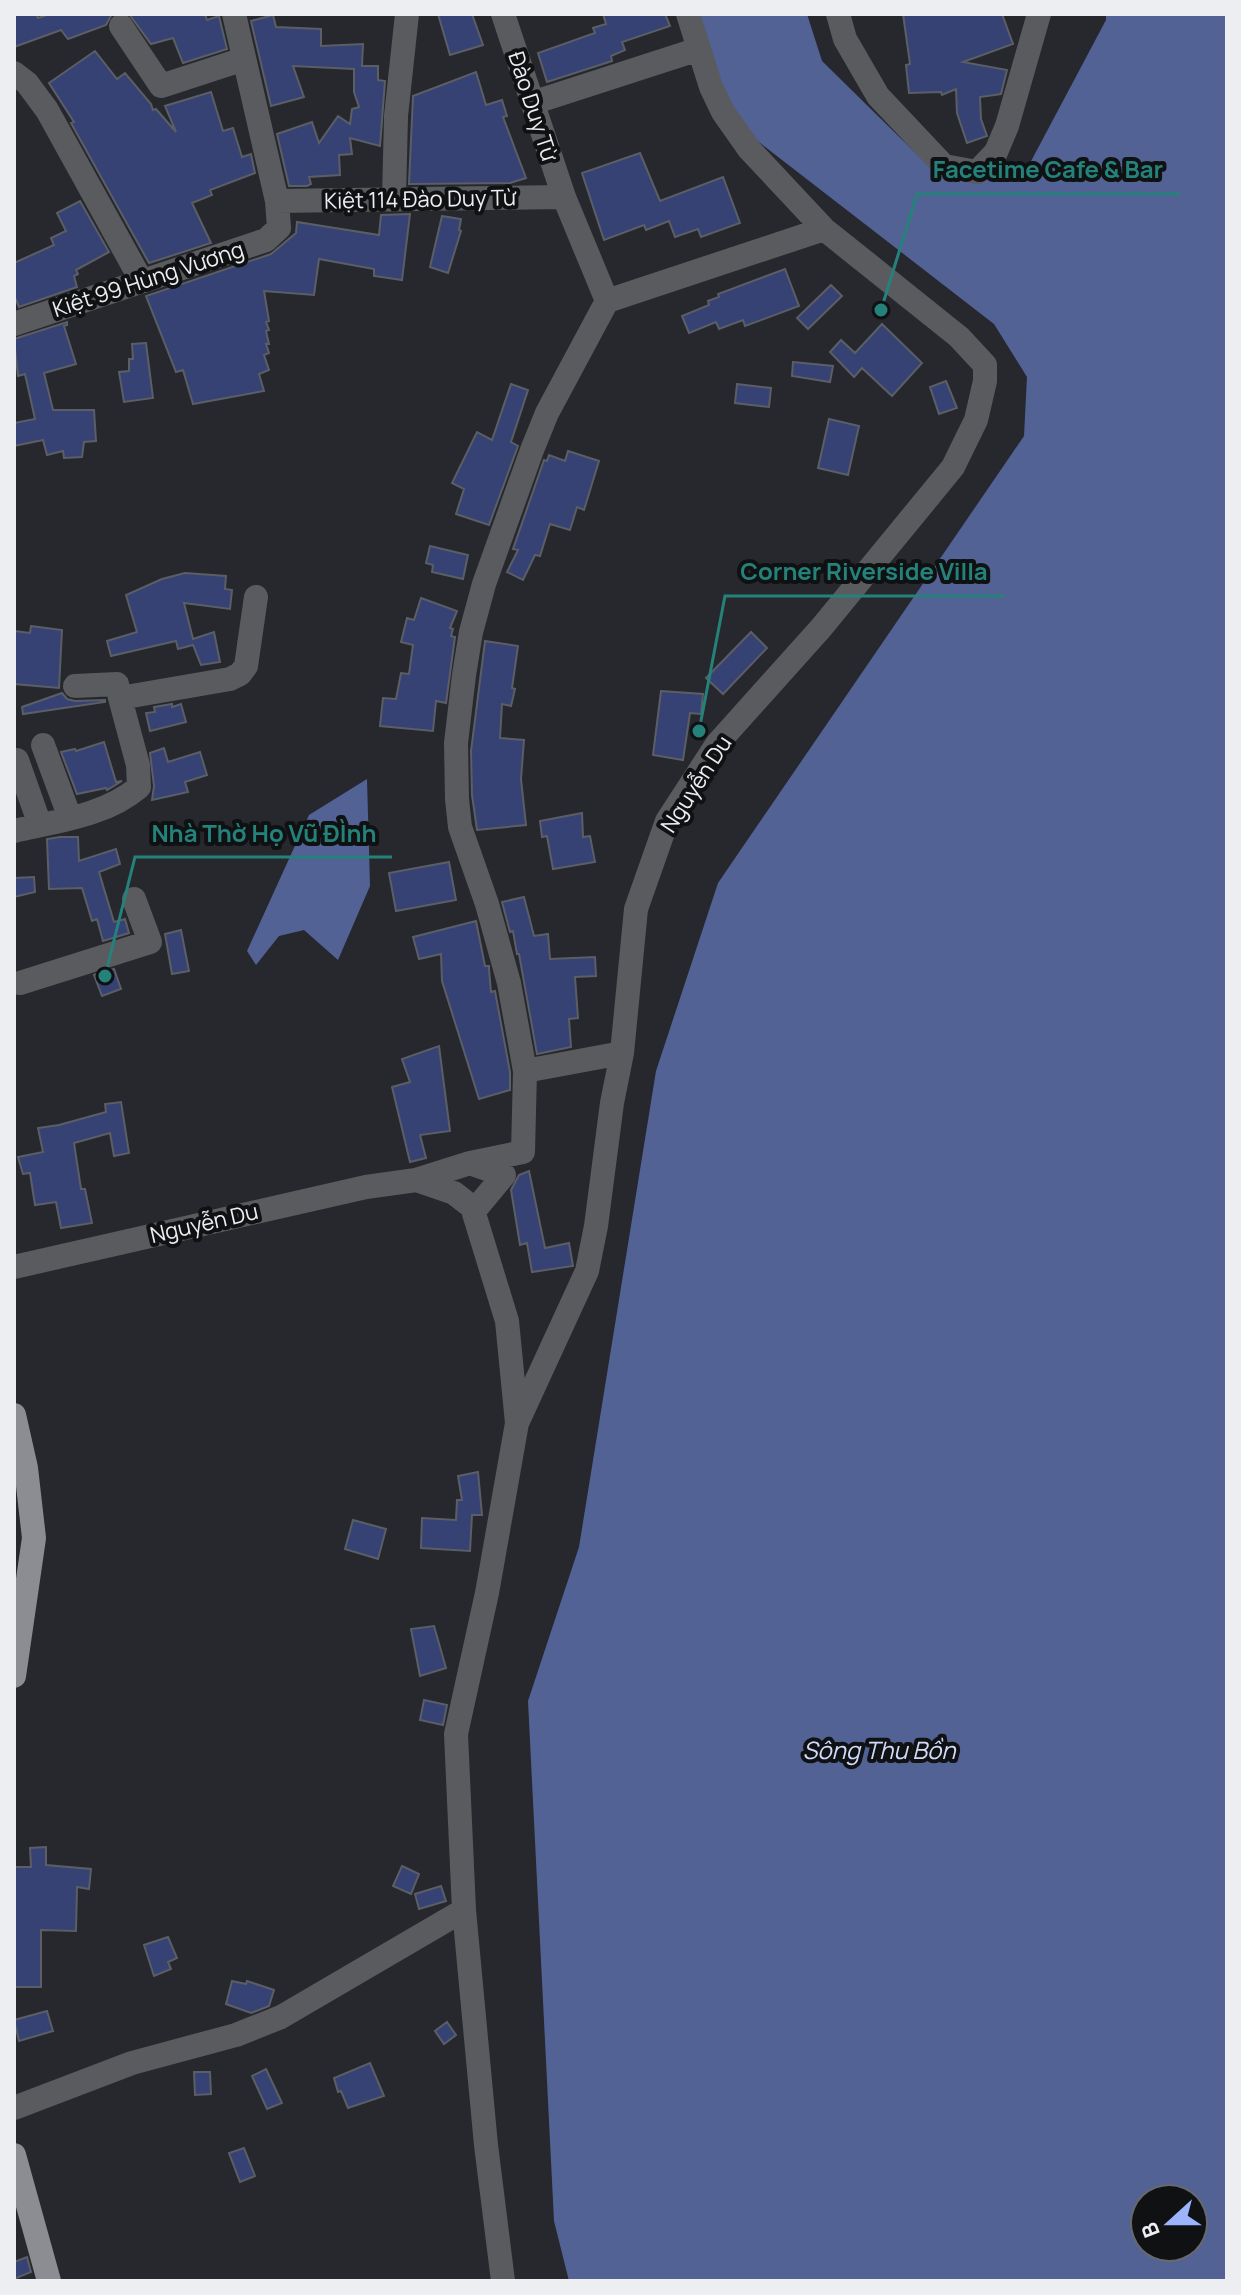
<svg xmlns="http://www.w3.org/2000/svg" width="1241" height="2295" viewBox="0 0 1241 2295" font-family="Manrope,sans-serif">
	<rect width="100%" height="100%" fill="#26282e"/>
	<path fill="#526295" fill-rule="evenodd" d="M695,14H807L822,61L936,173L974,178L1029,165L1106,20V14H1227V2281H569L554,2221L528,1701L579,1547L656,1071L718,883L1024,436L1027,377L994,324L746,132L724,105ZM1145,2199H1193V2247H1145Z
		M367,779L370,886L338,960L304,930L279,936L256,965L247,951L309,815Z"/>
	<path fill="#354273" stroke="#5b5e65" stroke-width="2" d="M14,14H36L38,18L50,14H112L106,25L68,39L61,30L14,47Z
		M129,14H205L207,20L219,16L227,49L183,63L173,38L151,44Z
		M438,14H472L483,45L450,55Z
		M603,14H665L670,26L622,42L625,50L611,56L612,61L547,82L538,53L595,33L593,28L606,24Z
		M903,14H1002L1013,44L963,62L1007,70L1001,94L980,97L981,119L987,136L967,143L957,113L956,89L942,95L941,92L909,93L906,65L910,64Z
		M273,15L276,27L321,29V46L363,44L362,66H378V80L385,81L380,146L350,138L352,154L339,155L340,175L309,177L311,184L307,186H289L277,134L312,122L319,143L338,116L350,124L352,109L359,107L354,92V69L293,66L304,97L271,106L251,21Z
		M95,51L117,79L125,73L151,104L153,110L156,109L176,132L165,106L211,92L223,131L233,128L242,157L251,154L255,173L210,190L212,195L192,203L211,243L149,263L71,123L74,122L49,83Z
		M476,72L486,105L502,100L507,116L503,117L526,178L510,183L409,184L413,96Z
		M640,153L660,201L723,177L740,223L701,237L698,229L675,237L669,221L646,230L644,225L604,240L582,173Z
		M80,201L109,252L76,270L78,274L74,276L77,287L19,307L14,295V263L54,245L51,238L66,231L57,213Z
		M410,214L402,280L374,276V269L319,259L314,295L264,291L269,321L266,322L269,330L266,331L269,344H266L269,353L264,355L269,370L259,374L264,391L193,404L183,370L176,372L146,296L271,254L296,233L297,222L379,235L381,215Z
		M442,216L461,219L459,230L461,231L448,273L430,267Z
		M785,269L799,306L745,326L743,320L719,329L716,322L689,333L682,316L709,305L708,301L719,297L718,294Z
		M831,285L842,296L808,329L797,318Z
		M67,322V325L64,326L76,364L44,373L53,410H94L96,441L84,442L82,457L64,458L63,451L47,455L43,440L14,446V423L35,419L25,374L18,376L14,339Z
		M882,324L922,363L892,396L862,368L854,377L830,352L841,340L855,353Z
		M146,343L153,398L124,402L119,372L129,371V359H133L132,344Z
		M793,362L833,366L830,382L792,376Z
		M946,381L957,408L939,414L930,387Z
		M511,384L528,390L511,442L518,446L489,525L456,514L464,489L452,483L477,432L492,440Z
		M737,384L771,388L769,407L735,403Z
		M829,419L859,426L848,475L818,468Z
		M568,451L599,461L584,510L577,507L570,530L550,524L540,556L535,555L523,580L507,572L518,550L513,549L544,460L547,461L549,455L565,461Z
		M430,546L468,555L463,579L432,572L433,565L426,563Z
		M185,573L226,576L225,589L232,590L230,609L184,603L193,639L214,632L220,662L201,665L193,645L178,649L176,641L111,656L107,641L137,632L126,595L162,579Z
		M421,598L457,611L450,628L453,629L451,636L455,637L446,703L436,701L433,731L380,726L383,698L396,699L401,673L409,674L413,645L401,642L407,618L414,620Z
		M31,626L62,630L59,688L14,684V631L30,633Z
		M751,632L767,648L723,694L706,678Z
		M485,641L518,646L512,688L515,689L511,706L502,704L500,738L524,740L521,779L526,825L477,830L472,795L471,751Z
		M661,691L703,694L701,714L690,713L683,760L653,755Z
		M62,693L67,699L75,701L105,700V702L23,714L22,707Z
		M172,704V707L181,704L186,722L150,731L146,713L155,712L154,707Z
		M104,742L116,782L122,781L107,790L106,788L77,794L61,752L75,749L76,751Z
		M164,748L168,762L200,752L207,775L185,782L188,792L152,800L154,786L150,753Z
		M582,813L583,837L590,836L595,862L553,869L547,836L542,837L540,821Z
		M60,837H78L79,861L116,849L120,864L99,872L114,922L125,919L129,933L103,941L97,919L92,921L82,888L49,889L47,839Z
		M449,862L456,900L396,911L389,873Z
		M34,877L35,892L14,897V878Z
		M524,897L534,936L548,934L550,959L595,957L596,976L575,977L578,1018L569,1019L571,1047L537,1054L519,954H517L513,931L510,932L502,902Z
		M476,921L485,966H489V969L491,992L495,991L510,1072V1090L479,1099L442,981L441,954L419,959L413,937Z
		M181,930L189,971L172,974L165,934Z
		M114,969L121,989L102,996L94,975Z
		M439,1046L450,1131L420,1135L426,1158L410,1162L392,1087L410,1082L402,1059Z
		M121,1102L129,1153L114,1156L110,1133L74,1143L81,1189H85L92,1223L61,1228L56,1202L35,1205L30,1173L23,1174L18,1157L43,1152L38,1128L59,1125L106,1112L105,1104Z
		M529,1171L545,1248L569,1243L573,1266L532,1272L527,1243L520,1245L511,1190L519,1175Z
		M478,1472L482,1515H472L470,1551L421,1548L422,1518L456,1520L457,1500H462L458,1476Z
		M353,1520L386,1529L378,1559L345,1549Z
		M434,1626L446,1668L420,1676L411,1629Z
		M424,1700L447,1705L443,1725L420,1720Z
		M46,1847V1865L91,1869L89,1889L77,1887L76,1931L41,1930V1987H14V1867H31L30,1848Z
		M402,1866L419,1874L411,1894L393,1886Z
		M441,1886L446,1901L419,1909L415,1894Z
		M168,1937L177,1958L168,1962L171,1969L154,1976L144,1945Z
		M232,1981L246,1984L247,1981L274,1990L269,2006L251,2013L226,2004Z
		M47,2011L53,2031L19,2041L14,2020Z
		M447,2022L456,2035L444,2044L435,2031Z
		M370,2063L384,2096L348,2108L341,2091L338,2092L334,2078Z
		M266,2069L282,2103L267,2109L252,2076Z
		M194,2072H210L211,2094L195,2095Z
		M244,2148L255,2176L240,2182L229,2153Z
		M27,2257L31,2272L14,2279V2262Z"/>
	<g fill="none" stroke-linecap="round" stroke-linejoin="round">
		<path stroke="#5a5b5e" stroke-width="24" d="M503,14L564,197L607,301
			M838,14L845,39L878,96L944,166L977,172L996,152L1007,126L1039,14
			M121,26L161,86L244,59
			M14,73L27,83L47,110L141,280
			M532,103L699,49
			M394,199L396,116L407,14
			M277,201L564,197
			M14,324L266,240L279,228L277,201L234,14
			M75,686L117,684L120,698
			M43,745L70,818
			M17,760L40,825
			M14,831C57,821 105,816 139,787L138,765L120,698L230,679L240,674L246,666L256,597
			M20,983L150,942L134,899
			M525,1071L509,983L487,904L460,827L457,799L456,743L464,675L471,632L484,584L532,450L547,413L607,301L824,229
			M472,1164L504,1175L474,1211
			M416,1180L454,1193L472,1207L507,1321L517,1423L487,1593L456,1734L464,1910L486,2145L503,2281
			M14,1267L366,1187L416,1180L470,1163L523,1152L525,1071L622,1053L636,909L667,821L717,744L821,628L953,467L976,420L985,381V365L959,337L824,229L749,149L723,112L711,87L688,14
			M518,1421L587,1271L596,1226L612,1103L622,1053
			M14,2108L132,2063L236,2035L281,2017L464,1910"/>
		<path stroke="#8b8d93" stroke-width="24" d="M14,1415L26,1468L34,1538L14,1676
			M14,2155L49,2281"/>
	</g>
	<g text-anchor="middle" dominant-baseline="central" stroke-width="8" stroke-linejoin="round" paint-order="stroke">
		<g font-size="22" fill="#eceef2" stroke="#101113">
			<text transform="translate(533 106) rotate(72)">Đào Duy Từ</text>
			<text transform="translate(420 199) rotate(-1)">Kiệt 114 Đào Duy Từ</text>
			<text transform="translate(148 279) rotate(-18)">Kiệt 99 Hùng Vương</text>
			<text transform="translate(696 784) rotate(-57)">Nguyễn Du</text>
			<text transform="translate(204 1223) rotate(-13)">Nguyễn Du</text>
		</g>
		<g font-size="24" font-style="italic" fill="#d0dbfb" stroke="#101113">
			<text x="879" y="1749">Sông Thu Bồn</text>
		</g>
	</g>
	<path fill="none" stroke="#25827b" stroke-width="3" d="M881 310L917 194H1180M699 731L725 596H1004M105 976L135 857H392"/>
	<g fill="#25827b" stroke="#101113" stroke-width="3">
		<circle cx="881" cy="310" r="8"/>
		<circle cx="699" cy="731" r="8"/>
		<circle cx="105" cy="976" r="8"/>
	</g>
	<g font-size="24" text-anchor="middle" font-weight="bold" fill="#25827b" stroke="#101113" stroke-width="8" stroke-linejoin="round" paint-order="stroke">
		<text x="1048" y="178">Facetime Cafe &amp; Bar</text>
		<text x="864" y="580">Corner Riverside Villa</text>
		<text x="264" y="842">Nhà Thờ Họ Vũ ĐÌnh</text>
	</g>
	<rect width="1241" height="2295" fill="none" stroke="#eceef2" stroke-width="32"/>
	<g transform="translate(1169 2223) rotate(249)"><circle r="38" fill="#101113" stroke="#68696c" stroke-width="2"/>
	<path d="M0-6L14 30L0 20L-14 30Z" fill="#9db4fd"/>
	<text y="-12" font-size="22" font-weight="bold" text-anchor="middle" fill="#eceef2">B</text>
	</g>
</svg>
